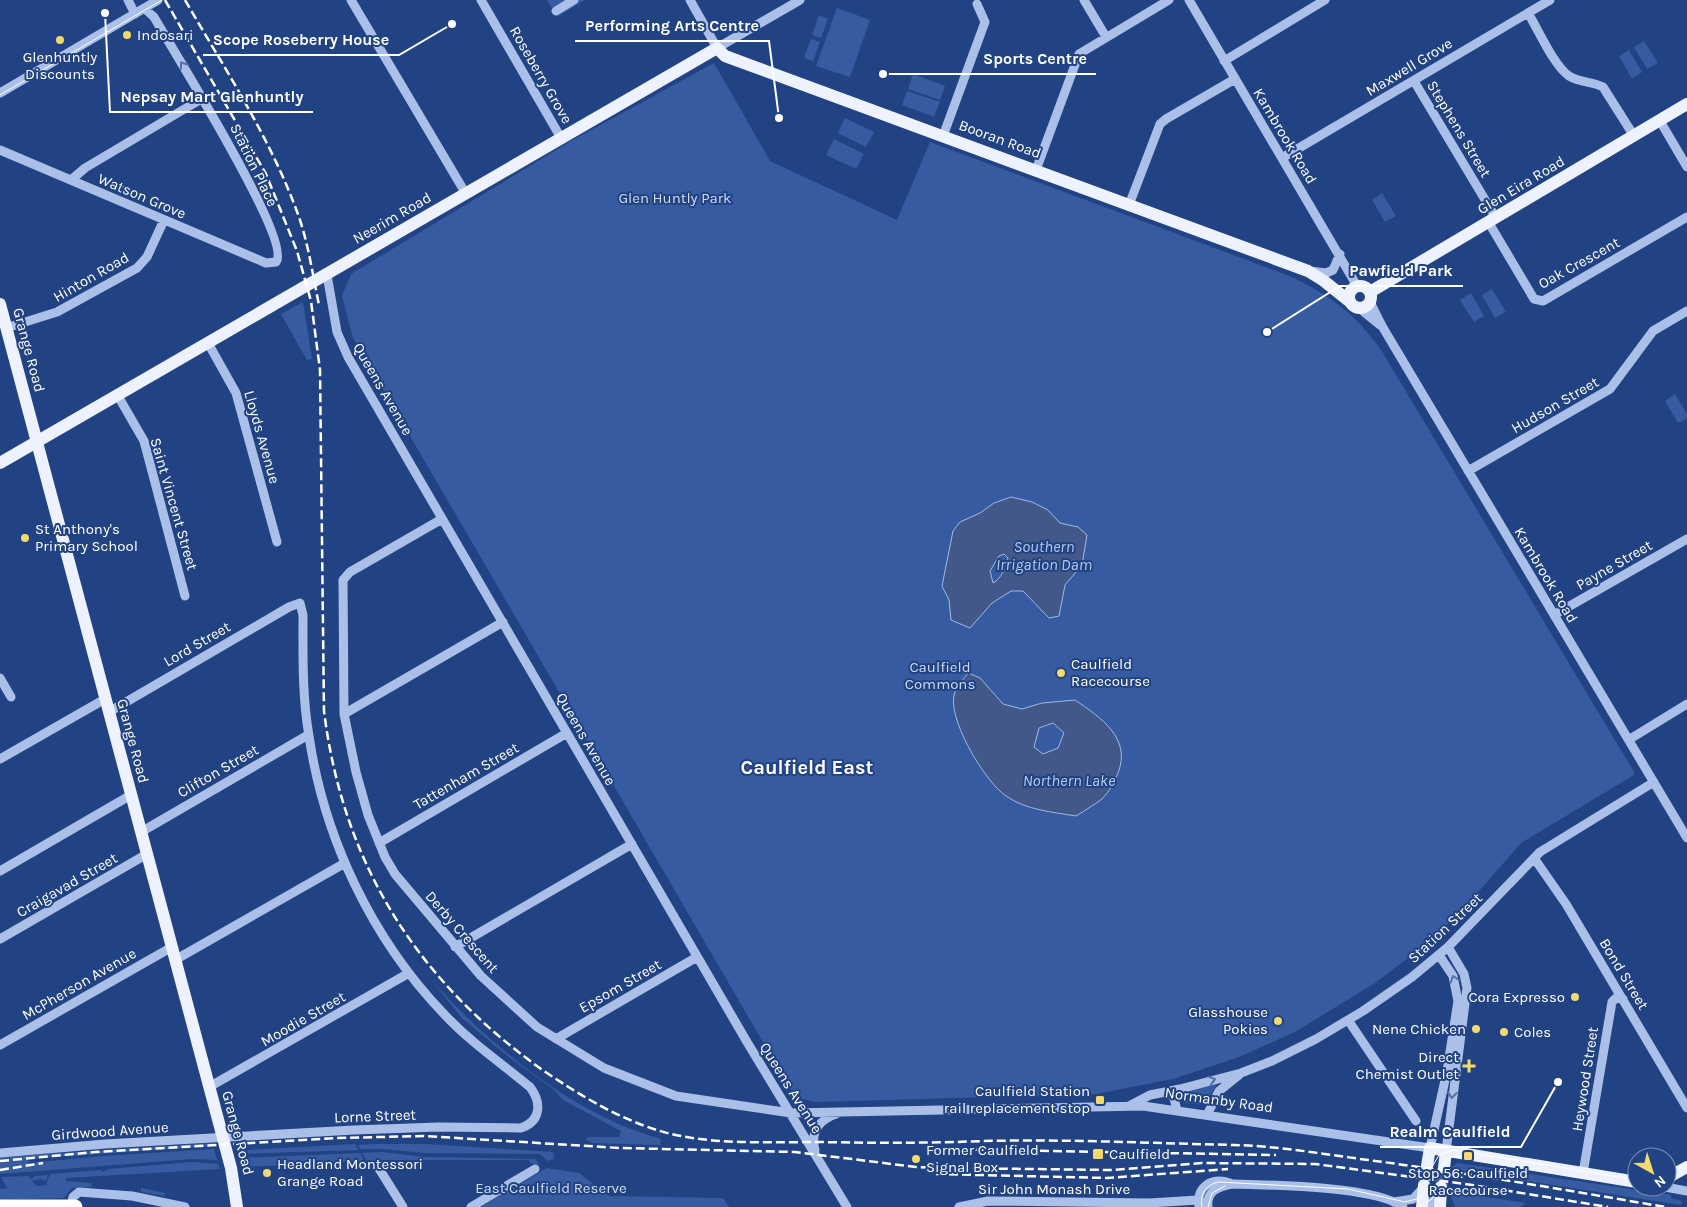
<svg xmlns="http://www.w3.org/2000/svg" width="1687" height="1207" viewBox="0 0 1687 1207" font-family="Karla,sans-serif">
	<rect width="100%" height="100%" fill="#224383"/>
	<path fill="#365ba0" d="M547,0H585L557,17Z
		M837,8L870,20L850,77L816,66Z
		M819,15L828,19L821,38L812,35Z
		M811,39L820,42L813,61L804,58Z
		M1644,41L1658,63L1647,69L1634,47Z
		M1629,50L1642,72L1632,79L1619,56Z
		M714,63L770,161L897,220L930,142L1287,275C1326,292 1356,314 1381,350L1634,772V775L1521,843L1458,915L1420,949L1375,983L1295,1032L1239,1057L1173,1079L1096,1094L815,1102L795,1097L353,338L342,296L351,274L571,141Z
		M913,74L945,86L940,100L908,89Z
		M907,91L940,102L934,117L902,105Z
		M845,118L874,132L866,147L838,133Z
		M834,139L864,154L856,169L826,155Z
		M1382,193L1396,216L1385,222L1372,200Z
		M1492,289L1506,312L1495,318L1482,295Z
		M1471,293L1484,316L1474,322L1460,300Z
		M303,302L312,359L307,360L281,314Z
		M1675,394L1687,414V418L1678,423L1665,401Z
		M427,975C486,1043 573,1115 661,1139L660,1145L593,1143L586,1140L588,1137H619L621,1131L563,1100L553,1089L510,1058L462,1018Z
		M1218,1082L1205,1105L1184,1103L1181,1100V1093Z
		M212,1143L213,1146L28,1159L29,1163L103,1156L214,1149L217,1160L192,1159L0,1174V1157Z
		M235,1143H243L246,1150L355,1144L358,1150L238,1154Z
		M374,1144H425L553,1152L554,1159L548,1161L540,1154L425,1153L382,1149H360L358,1145Z
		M382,1152L425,1157L532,1159H535L540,1166L530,1163L529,1160H384L371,1168L362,1153Z
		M360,1153L364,1161L242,1167L239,1158Z
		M192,1162L218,1164L220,1169L66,1178V1181L91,1183L92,1187L72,1188L64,1198L0,1200V1189L7,1188L1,1177L29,1176L31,1179L35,1176L48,1175L46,1181L41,1179L32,1181L37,1186L46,1185L50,1174L101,1170L103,1172L108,1169Z
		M1457,1163L1671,1195V1198L1682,1201L1681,1205L1450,1169Z
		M547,1168L579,1173L609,1196L723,1198L729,1207H481Z
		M1447,1187L1454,1192L1526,1203L1520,1207H1455Z
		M141,1188L165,1193V1196L141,1192Z"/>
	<path fill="#415888" stroke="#9ebae9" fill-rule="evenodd" d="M1011,497L1032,502L1048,510L1060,523L1078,527L1087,535L1082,565L1065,585L1059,616L1049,618L1023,591H1011L992,603L970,628L951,620L949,600L942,586L953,531L960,522L980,513L994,503ZM1004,554L1008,558C1006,567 1001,579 993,583L990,571L999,556Z
		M968,673L980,678L1003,704L1022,709L1042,703L1075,700C1100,717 1132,738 1118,773C1115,781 1109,792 1102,799C1094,805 1084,811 1076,816C1052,812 1026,810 1006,796C985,782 945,716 955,692C957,685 964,679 968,673ZM1053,723L1064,733L1058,748L1043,754L1034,747L1039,728Z"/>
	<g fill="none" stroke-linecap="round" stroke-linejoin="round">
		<path stroke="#435f96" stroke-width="12" stroke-dasharray="12 6" stroke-linecap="butt" d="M1424,1185L1427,1166
			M1441,1187L1444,1168"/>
		<path stroke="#abc0e8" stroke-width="9" d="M128,0L135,14
			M351,0L466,194
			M481,0L561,138
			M690,0L717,48L800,0
			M1084,0L1106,37
			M1189,0L1357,286
			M556,11L574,0
			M1528,13C1538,29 1554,66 1569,76C1580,83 1592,81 1603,87L1634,136
			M1224,61L1325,0
			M1414,81L1496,218
			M0,93L158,0
			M1660,121L1687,167
			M943,136L985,22L977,4
			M0,150L266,263L276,262C293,241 171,47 154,17L144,8
			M1282,158L1550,0
			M1036,170L1079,54L1169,0
			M71,180L85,168L203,98
			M1129,205L1160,124L1166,119L1235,79
			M1489,223L1534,299L1543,301L1687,217
			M1310,271L1326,273L1333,270L1340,254
			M327,275L337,332L348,357L747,1042L847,1207
			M1370,302L1382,326L1687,838
			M1359,308L1380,325
			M6,328L57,312L137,268L147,257L164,220
			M208,343L236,393L277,542
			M118,396L144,441L185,596
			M1468,471L1610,389L1653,331L1687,311
			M442,519L350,572L343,580L344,714L356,772L368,815L385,857L395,874L481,976L537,1027L604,1068L676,1096L791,1113L1143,1106L1430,1148L1447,1071L1458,1001L1453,976L1439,955
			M1554,615L1687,539
			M0,678L11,697
			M344,714L503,622
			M1630,739L1687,704
			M0,759L105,699
			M141,832L308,735
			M379,843L567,733
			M1534,858L1566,904L1687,1108
			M0,871L131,795
			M0,939L147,854
			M455,947L632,844
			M175,960L345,863
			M1348,1020L1416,1121
			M556,1039L697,957
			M0,1045L172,947
			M209,1087L409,973
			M1129,1106L1150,1095L1180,1089
			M1177,1111L1174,1098L1180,1089L1241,1073L1272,1061L1316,1039L1363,1011L1412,977L1448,947L1540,852L1654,782
			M1207,1115L1219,1091L1239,1075
			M815,1150C810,1132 819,1120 836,1114
			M1446,1151L1467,988L1464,974L1448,947
			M0,1153L105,1144L354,1130L438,1127L521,1128C541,1121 542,1103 530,1087C501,1063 470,1042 444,1014C372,939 324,838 309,736C302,696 303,655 303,615L300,603L289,607L109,712
			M378,1167L403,1207
			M1583,1173L1612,1002L1616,998L1623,999
			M1665,1187L1687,1191
			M1394,1202L1413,1199L1423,1188
			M71,1207L73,1197L79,1192L132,1196L185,1207
			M471,1207L535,1169
			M959,1207L988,1201L1149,1203L1198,1200L1207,1204
			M1199,1207C1196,1186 1212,1177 1230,1183
			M1208,1207C1206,1191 1219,1186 1233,1184C1271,1185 1375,1186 1403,1207
			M1427,1207L1441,1193"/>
		<path stroke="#edf2fe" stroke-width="12" d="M1349 297a11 11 0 1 1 22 0a11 11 0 1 1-22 0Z
			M1370,292L1687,104
			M0,304L231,1168L237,1207
			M0,463L717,48L725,56L1308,271L1324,281L1349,301
			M1427,1166L1430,1148L1637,1182
			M1444,1168L1446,1151
			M1667,1178L1687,1167
			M1422,1207L1424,1185
			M1440,1207L1441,1187"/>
		<path stroke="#fff" stroke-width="15" d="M0,1207H75"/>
		<path stroke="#fff" stroke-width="1" d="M0,95L162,0
			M1432,1167L1439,1155L1454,1150L1637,1180
			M1440,1168L1450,1157L1462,1156
			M1667,1176L1687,1164
			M1202,1207C1199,1194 1207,1184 1219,1182L1348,1189L1405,1202L1420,1198L1429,1185
			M1208,1207L1212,1193L1225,1186
			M1418,1207L1432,1199L1437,1186"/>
		<path stroke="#fff" stroke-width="2.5" stroke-dasharray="9 4" stroke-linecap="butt" d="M165,0L266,174L297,251L311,301L320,370L324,711C343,865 418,982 544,1071C584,1098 624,1122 671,1134C720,1145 772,1142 821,1142C867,1143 911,1143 956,1142C1048,1138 1142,1143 1234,1145C1278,1146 1323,1154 1368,1160C1467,1173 1566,1190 1665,1207
			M185,0C226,71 273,142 300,220C309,248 313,276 319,305
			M936,1149L1276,1155
			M0,1161L95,1152L338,1138L424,1136L620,1148L795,1152L916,1167L946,1168L1113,1170L1202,1163L1315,1164L1472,1185L1608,1207
			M0,1170L43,1163
			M936,1174L1107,1178L1228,1169"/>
	</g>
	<defs><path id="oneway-chevron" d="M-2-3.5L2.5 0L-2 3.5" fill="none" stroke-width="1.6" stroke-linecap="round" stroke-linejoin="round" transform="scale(1.25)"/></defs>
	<g stroke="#526fa6">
		<use href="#oneway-chevron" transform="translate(183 65) rotate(-122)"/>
		<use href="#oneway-chevron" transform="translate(1454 979) rotate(-108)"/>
		<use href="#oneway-chevron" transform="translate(1212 1080) rotate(-16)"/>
		<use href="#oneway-chevron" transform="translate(1452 1095) rotate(97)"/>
	</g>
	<g fill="#f4da6d" stroke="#224383" stroke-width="2">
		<circle cx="127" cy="35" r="5"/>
		<circle cx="60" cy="40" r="5"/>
		<circle cx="25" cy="538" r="5"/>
		<circle cx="1061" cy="673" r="5"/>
		<circle cx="1575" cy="997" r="5"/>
		<circle cx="1278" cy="1021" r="5"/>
		<circle cx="1476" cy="1029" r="5"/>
		<circle cx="1504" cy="1032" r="5"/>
		<path d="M1466.5 1058.5h5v5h5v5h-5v5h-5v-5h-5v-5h5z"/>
		<rect x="1095" y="1095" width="10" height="10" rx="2.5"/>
		<rect x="1092" y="1148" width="12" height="12" rx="2.5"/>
		<rect x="1463" y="1151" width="10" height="10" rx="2.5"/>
		<circle cx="916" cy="1159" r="5"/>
		<circle cx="267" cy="1173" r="5"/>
	</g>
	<g text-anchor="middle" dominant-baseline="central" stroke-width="4" stroke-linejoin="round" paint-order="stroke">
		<g font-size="15" fill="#fff" stroke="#224383" text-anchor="start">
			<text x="137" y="35">Indosari</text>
			<text x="60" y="57" text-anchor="middle">Glenhuntly<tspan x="60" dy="17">Discounts</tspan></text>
			<text x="35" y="529">St Anthony's<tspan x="35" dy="17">Primary School</tspan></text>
			<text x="1071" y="664">Caulfield<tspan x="1071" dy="17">Racecourse</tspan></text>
			<text x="1565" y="997" text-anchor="end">Cora Expresso</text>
			<text x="1268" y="1012" text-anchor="end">Glasshouse<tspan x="1268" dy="17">Pokies</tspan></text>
			<text x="1466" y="1029" text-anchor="end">Nene Chicken</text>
			<text x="1514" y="1032">Coles</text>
			<text x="1459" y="1057" text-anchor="end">Direct<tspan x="1459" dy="17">Chemist Outlet</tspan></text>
			<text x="1090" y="1091" text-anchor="end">Caulfield Station<tspan x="1090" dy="17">rail replacement stop</tspan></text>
			<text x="926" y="1150">Former Caulfield<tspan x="926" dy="17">Signal Box</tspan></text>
			<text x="1109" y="1154">Caulfield</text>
			<text x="277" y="1164">Headland Montessori<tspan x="277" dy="17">Grange Road</tspan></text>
			<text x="1468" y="1173" text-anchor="middle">Stop 56: Caulfield<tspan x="1468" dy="17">Racecourse</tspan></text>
		</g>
		<g font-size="15" fill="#fff" stroke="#224383">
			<text transform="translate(1409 67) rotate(-31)">Maxwell Grove</text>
			<text transform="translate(541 75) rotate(60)">Roseberry Grove</text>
			<text transform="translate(1459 129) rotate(59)">Stephens Street</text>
			<text transform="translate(1285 136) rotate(59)">Kambrook Road</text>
			<text transform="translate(1000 139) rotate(20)">Booran Road</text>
			<text transform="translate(254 165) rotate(64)">Station Place</text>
			<text transform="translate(1521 185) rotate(-31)">Glen Eira Road</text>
			<text transform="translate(142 196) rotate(23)">Watson Grove</text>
			<text transform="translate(392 218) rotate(-30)">Neerim Road</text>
			<text transform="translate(1579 263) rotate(-29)">Oak Crescent</text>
			<text transform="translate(91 277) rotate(-30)">Hinton Road</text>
			<text transform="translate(29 350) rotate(75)">Grange Road</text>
			<text transform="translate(383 389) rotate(60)">Queens Avenue</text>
			<text transform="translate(1555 405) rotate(-30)">Hudson Street</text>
			<text transform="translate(262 437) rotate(74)">Lloyds Avenue</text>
			<text transform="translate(174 504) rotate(74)">Saint Vincent Street</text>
			<text transform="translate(1614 565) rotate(-30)">Payne Street</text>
			<text transform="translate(1546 575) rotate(59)">Kambrook Road</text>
			<text transform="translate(197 644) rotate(-30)">Lord Street</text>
			<text transform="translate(586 739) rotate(60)">Queens Avenue</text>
			<text transform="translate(133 741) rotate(75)">Grange Road</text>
			<text transform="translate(218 771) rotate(-30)">Clifton Street</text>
			<text transform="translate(466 776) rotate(-30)">Tattenham Street</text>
			<text transform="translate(67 885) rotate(-30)">Craigavad Street</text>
			<text transform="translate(1445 928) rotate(-43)">Station Street</text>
			<text transform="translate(462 932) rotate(49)">Derby Crescent</text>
			<text transform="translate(1624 974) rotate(59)">Bond Street</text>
			<text transform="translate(79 984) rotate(-30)">McPherson Avenue</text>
			<text transform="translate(620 986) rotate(-30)">Epsom Street</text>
			<text transform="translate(303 1019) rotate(-30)">Moodie Street</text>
			<text transform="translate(1585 1079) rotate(-81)">Heywood Street</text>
			<text transform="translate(791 1088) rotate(58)">Queens Avenue</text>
			<text transform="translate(1219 1100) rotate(8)">Normanby Road</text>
			<text transform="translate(375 1116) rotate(-2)">Lorne Street</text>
			<text transform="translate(110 1131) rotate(-4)">Girdwood Avenue</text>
			<text transform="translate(238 1133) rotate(75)">Grange Road</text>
			<text x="1054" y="1189">Sir John Monash Drive</text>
		</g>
		<g font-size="15" fill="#ceddf6" stroke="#224383">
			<text x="675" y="198">Glen Huntly Park</text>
			<text x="940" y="667">Caulfield<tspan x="940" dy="17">Commons</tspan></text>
			<text x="551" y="1188">East Caulfield Reserve</text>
		</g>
		<g font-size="16" font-style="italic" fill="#b6cbf0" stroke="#224383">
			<text x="1044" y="546">Southern<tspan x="1044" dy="18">Irrigation Dam</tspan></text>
			<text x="1069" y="780">Northern Lake</text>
		</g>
		<g font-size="20" font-weight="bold" fill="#fff" stroke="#224383">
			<text x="807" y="767">Caulfield East</text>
		</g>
	</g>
	<path fill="none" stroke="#fff" stroke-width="2" d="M779 118L769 41H575M452 24L399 55H203M883 74L973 74H1096M105 13L110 112H313M1267 332L1340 286H1463M1558 1082L1521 1147H1380"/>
	<g fill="#fff" stroke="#224383" stroke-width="2">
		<circle cx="779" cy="118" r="5"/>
		<circle cx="452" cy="24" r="5"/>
		<circle cx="883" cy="74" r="5"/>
		<circle cx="105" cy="13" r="5"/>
		<circle cx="1267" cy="332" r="5"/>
		<circle cx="1558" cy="1082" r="5"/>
	</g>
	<g font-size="16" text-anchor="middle" font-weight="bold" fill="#fff" stroke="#224383" stroke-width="4" stroke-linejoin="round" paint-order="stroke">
		<text x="672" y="31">Performing Arts Centre</text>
		<text x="301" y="45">Scope Roseberry House</text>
		<text x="1035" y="64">Sports Centre</text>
		<text x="212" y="102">Nepsay Mart Glenhuntly</text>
		<text x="1401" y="276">Pawfield Park</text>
		<text x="1450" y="1137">Realm Caulfield</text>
	</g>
	<g transform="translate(1652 1172) rotate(141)"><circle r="24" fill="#224383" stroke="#7a8eb5"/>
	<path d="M0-4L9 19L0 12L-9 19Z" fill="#f4da6d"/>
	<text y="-8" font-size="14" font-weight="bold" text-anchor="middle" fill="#ffffff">N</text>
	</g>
</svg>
